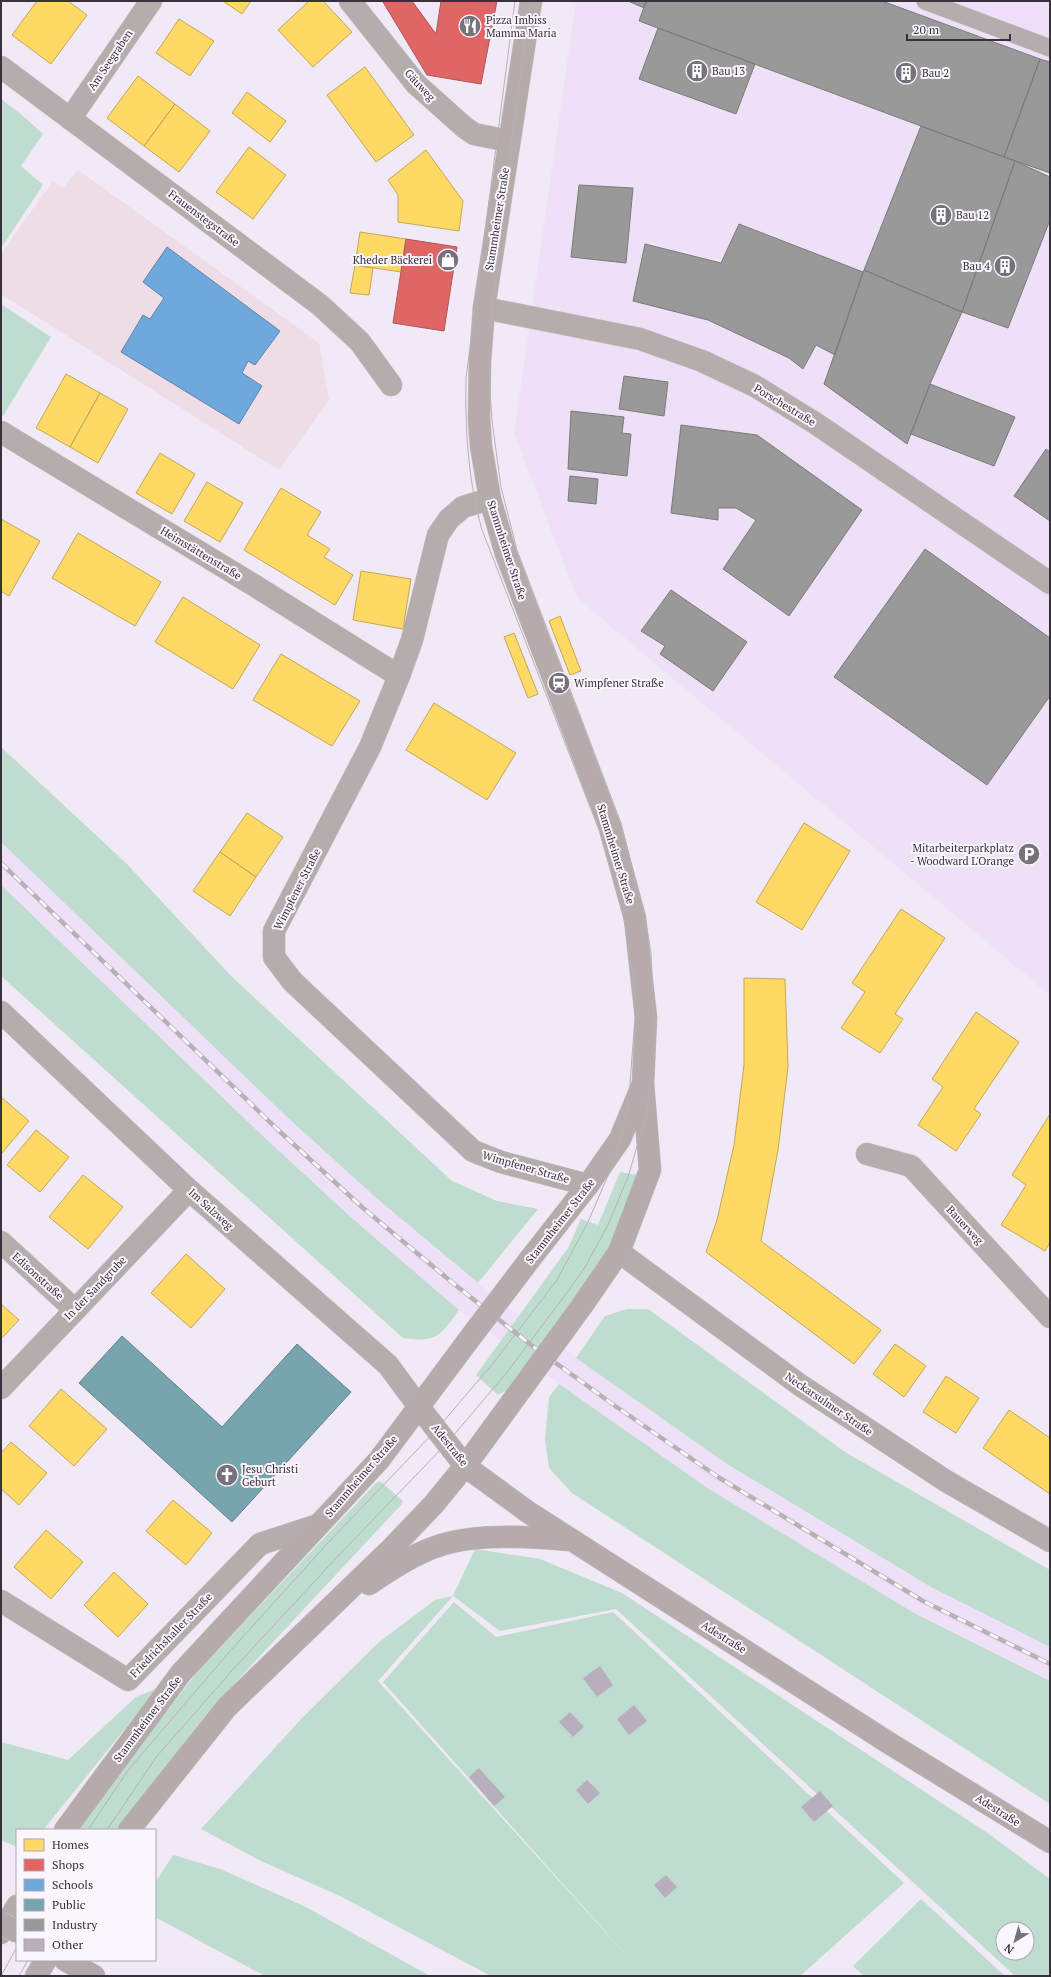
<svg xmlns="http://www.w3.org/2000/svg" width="1051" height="1977" viewBox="0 0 1051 1977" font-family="'PT Serif',serif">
	<rect width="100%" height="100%" fill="#f1e9f6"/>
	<path fill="#eee1f7" d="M576,1H1050V995L577,598L514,433Z
		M1,842L287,1117L374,1196L463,1272L540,1332L727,1464L931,1587L1050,1647V1681L916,1614L709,1489L602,1415L459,1310L354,1220L266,1139L1,885Z"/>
	<path fill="#eedce6" d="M78,170L319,343L329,400L279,470L1,294V254L53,181L63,188Z"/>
	<path fill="#beddce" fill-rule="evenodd" d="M1,99L22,115L43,134L21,166L43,185L1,248Z
		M1,304L51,337L3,416L1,415Z
		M1,747L126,863L232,977L452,1181L497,1201L538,1209L478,1283L374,1196L287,1117L1,842Z
		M1,885L266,1139L354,1220L459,1310C440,1336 437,1343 403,1338L1,976Z
		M620,1172L638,1175L604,1261L512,1387L498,1395L476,1375L568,1248L581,1219L598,1225Z
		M627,1309H648L845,1452L1050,1570V1647L931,1587L727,1464L576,1358L605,1316Z
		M559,1384L709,1489L916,1614L1050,1681V1804L572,1493L549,1468L545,1439L549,1397Z
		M380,1481L403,1501L401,1505L207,1713L119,1830H77L113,1780L199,1670L376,1483Z
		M475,1549L540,1559L622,1593L989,1834L1050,1879V1976H1015L616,1609L500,1631L453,1596L378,1681L638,1968L383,1682L454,1602L496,1637L613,1612L904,1883L800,1976H491L340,1896L261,1861L201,1829L302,1718L379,1642L435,1600L453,1596ZM1003,1929H1027V1953H1003Z
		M158,1688L43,1830H17V1847L1,1840V1742L68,1760L136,1697Z
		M173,1855L220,1869L304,1906L430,1976H265L155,1917V1883Z
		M921,1899L1005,1976H864L853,1966Z"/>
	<path fill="#ffd966" stroke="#c3a759" d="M37,1H68L87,15L51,64L12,35Z
		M223,1H251L242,14Z
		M309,1H323L352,32L313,67L278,30Z
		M179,19L214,41L190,76L156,53Z
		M365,67L414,135L376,162L327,95Z
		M138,76L175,104L144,146L107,118Z
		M247,92L286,121L270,142L232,113Z
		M175,104L210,131L179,172L144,146Z
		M249,147L286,175L253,219L216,192Z
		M426,150L463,201L459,231L398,222V195L388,180Z
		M360,232L406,239L401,272L355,265Z
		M355,265L373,268L369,295L350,293Z
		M66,374L100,393L70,447L36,428Z
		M100,393L128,409L98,463L70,447Z
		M160,453L195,474L172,514L136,493Z
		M207,482L243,503L220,542L184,521Z
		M281,488L321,512L307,535L330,549L324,557L353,575L335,605L244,550Z
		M1,519L40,541L9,596L1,591Z
		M78,533L161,582L135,626L52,578Z
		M361,571L411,579L403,629L353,620Z
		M183,597L260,645L233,689L155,642Z
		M560,616L581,671L570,675L549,621Z
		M514,633L538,694L528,698L504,637Z
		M281,654L360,701L332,746L253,700Z
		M434,703L516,753L487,800L406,750Z
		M247,813L283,837L256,877L220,852Z
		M804,823L850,851L802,930L756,902Z
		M220,852L256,877L230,916L193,891Z
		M901,909L945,938L895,1014L903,1019L880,1053L841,1028L865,992L852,983Z
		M744,978L785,979L788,1067L778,1150L761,1241L881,1330L854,1364L706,1252L717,1220L734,1145L744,1065Z
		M976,1012L1019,1042L974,1109L981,1114L956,1151L918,1125L943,1087L932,1079Z
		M1,1097L29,1121L1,1154Z
		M1050,1114V1242L1045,1251L1001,1225L1026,1185L1012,1175Z
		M36,1130L69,1157L40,1192L7,1165Z
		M83,1175L123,1207L88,1249L49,1217Z
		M186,1254L225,1289L191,1328L151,1293Z
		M1,1304L19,1320L1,1339Z
		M895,1344L926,1366L904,1397L873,1374Z
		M946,1376L979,1398L956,1433L923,1412Z
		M61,1389L107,1429L74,1466L29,1426Z
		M1009,1410L1050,1438V1494L983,1448Z
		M11,1442L47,1473L19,1505L1,1489V1453Z
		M173,1500L212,1533L186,1565L146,1531Z
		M46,1530L83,1562L51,1599L14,1567Z
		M114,1572L148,1604L118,1637L84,1605Z"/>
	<path fill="#e06666" stroke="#ad5659" d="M384,1H412L436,34L441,1H497L481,84L427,75L383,2Z
		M406,239L457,247L444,331L393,323Z"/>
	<path fill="#6fa8dc" stroke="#5e84ab" d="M167,247L280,331L255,365L248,361L242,373L262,386L239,424L121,352L143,315L150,319L164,298L143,282Z"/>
	<path fill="#76a5af" stroke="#63828c" d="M122,1336L222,1427L297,1344L351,1392L232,1522L79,1383Z"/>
	<path fill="#999" stroke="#7b7a7c" d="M628,1H647L644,8Z
		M646,1H882L1040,59L1004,157L639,21Z
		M658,28L755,64L736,114L639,79Z
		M1040,59L1050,62V173L1004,157Z
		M921,126L1015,161L962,312L864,270Z
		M1015,161L1050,177V220L1008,328L962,312Z
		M579,185L633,188L626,263L571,257Z
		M739,224L863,272L835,355L816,345L803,369L789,358L708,320L633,301L645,244L721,263Z
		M864,270L962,312L930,384L907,444L824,384Z
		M624,376L668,382L664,416L619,409Z
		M930,384L1015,417L994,466L911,434Z
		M571,411L624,417L622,433L631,434L627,476L568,469Z
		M681,425L757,435L862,510L789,616L723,569L756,520L736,508H718V520L671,513Z
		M1046,449L1050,452V521L1014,496Z
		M570,476L598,479L596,504L568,501Z
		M925,549L1050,638V696L987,785L834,677Z
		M671,590L747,642L713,691L660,654L665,646L641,631Z"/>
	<path fill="#b8aebe" d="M600,1666L613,1685L597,1697L583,1678Z
		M634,1705L647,1721L629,1735L617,1719Z
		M570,1712L584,1727L573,1737L559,1722Z
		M479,1768L505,1797L494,1806L469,1777Z
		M587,1780L600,1793L588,1804L576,1790Z
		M820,1791L833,1806L814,1822L801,1807Z
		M666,1875L677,1887L665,1898L654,1885Z"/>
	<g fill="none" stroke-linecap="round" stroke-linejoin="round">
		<g stroke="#cbc5d0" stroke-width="18">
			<path id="lane" d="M925,1L1050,48"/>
		</g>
		<g stroke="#cbc5d0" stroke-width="23">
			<path id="street" d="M350,1L416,84L464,127L474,134L509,141
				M1,67L320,305L360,342L391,385
				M70,119L151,1
				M484,308L640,339L702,361L755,386L815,423L1050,583
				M1,432L252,584L399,676
				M490,499L463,507L449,519L438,535L412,640L399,676L370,747L274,931V957L292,981L473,1151L501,1162L588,1185
				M1,1012L189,1190L388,1365L419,1407
				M867,1154L911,1166L1050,1317
				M1,1242L74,1309
				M619,1252L800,1385L946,1481L1050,1541
				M1,1388L189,1190
				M1,1601L128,1680L260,1544L318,1525"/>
		</g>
		<g stroke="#cbc5d0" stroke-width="23">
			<path id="secondary" d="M531,1L484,308L480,361L479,419L481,446L490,499L506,554L610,827L635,918L646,1018L643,1083L650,1170L619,1252L584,1303
				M530,1259L588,1185L620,1139L642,1086
				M419,1407L465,1466L528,1512L889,1743L1050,1842
				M369,1584C392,1569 415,1553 441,1545C479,1533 531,1537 569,1540
				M65,1830L181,1673L379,1460L467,1342
				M129,1830L227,1707L391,1549L434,1504L465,1466L525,1384
				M1,1933L17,1906
				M36,1976L46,1960"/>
		</g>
		<g stroke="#cbc5d0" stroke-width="23">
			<path id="highway" d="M65,1960L94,1976"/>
		</g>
		<use href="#lane" stroke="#b5adab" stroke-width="17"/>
		<use href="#street" stroke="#b5adab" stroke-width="22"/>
		<use href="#secondary" stroke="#b5abab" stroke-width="22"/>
		<use href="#highway" stroke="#b3a9ab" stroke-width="22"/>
		<path stroke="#b7b0b5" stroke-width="1" d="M88,1830L129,1769L231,1650L327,1544L437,1429L494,1362L557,1280L588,1222L616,1157L628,1109L635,1018L634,984L624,919L599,830L482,530C468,480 465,430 466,378L515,1
			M107,1830L157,1756L238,1664L339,1555L447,1443L508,1371L569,1290L585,1267L608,1225L628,1177L646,1116L654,1051V1021L651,953L645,917L621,823L517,550L501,487L492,421L489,376L492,310L510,152L531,1
			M1,1976L17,1947
			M19,1976L28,1960"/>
		<g stroke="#b7b0b5" stroke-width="4.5">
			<path id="rail" d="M1,863L276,1128L363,1208L454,1284L531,1345L611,1403L718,1477L923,1601L1050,1664"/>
		</g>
		<use href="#rail" stroke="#fbf5fe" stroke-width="3" stroke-dasharray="9" stroke-linecap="butt"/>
		<g stroke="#cbc5d0" stroke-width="23" stroke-linecap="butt">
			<path id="secondary-bridge" d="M467,1342L530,1259
				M525,1384L584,1303"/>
		</g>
		<g stroke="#cbc5d0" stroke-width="23" stroke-linecap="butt">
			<path id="highway-bridge" d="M1,1923L17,1932"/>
		</g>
		<use href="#secondary-bridge" stroke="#b5abab" stroke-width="22"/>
		<use href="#highway-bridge" stroke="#b3a9ab" stroke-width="22"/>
	</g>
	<defs>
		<g id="restaurant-disc" transform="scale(1.15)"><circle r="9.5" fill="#77717c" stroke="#fbf5fe"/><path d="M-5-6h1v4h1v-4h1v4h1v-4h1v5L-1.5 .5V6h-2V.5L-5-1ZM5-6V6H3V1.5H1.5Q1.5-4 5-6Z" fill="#fff"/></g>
		<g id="building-disc" transform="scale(1.15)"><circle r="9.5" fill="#77717c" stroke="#fbf5fe"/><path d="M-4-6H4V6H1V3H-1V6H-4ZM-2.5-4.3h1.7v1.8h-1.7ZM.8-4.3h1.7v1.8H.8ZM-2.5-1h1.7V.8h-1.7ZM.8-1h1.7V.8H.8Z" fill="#fff"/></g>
		<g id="shop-disc" transform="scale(1.15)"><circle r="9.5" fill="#77717c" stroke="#fbf5fe"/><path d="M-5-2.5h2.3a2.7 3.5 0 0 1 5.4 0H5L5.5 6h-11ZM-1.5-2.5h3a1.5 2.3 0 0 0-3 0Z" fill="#fff"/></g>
		<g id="station-disc" transform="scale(1.15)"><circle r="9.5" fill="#77717c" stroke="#fbf5fe"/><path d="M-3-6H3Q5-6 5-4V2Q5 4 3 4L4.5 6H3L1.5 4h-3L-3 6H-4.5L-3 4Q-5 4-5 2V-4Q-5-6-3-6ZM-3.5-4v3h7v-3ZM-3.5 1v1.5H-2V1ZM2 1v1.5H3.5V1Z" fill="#fff"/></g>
		<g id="parking-disc" transform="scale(1.15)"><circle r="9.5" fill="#77717c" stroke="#fbf5fe"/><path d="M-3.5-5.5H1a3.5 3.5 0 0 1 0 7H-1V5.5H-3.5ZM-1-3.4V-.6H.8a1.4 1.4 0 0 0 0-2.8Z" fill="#fff"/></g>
		<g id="church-disc" transform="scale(1.15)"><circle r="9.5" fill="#77717c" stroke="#fbf5fe"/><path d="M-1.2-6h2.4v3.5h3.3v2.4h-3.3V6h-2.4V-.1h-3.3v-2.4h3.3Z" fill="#fff"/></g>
	</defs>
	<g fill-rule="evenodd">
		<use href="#restaurant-disc" x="470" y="26"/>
		<use href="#building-disc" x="697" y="71"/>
		<use href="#building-disc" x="906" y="73"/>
		<use href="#building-disc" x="941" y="215"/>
		<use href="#shop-disc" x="448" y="260"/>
		<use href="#building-disc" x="1005" y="266"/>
		<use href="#station-disc" x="559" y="683"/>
		<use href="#parking-disc" x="1029" y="854"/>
		<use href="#church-disc" x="227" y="1475"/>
	</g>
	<g text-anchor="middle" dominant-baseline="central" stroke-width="4" stroke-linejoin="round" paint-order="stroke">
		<g font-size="11" fill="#36313a" stroke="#fbf5fe" text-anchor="start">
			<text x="486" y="20">Pizza Imbiss<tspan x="486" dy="13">Mamma Maria</tspan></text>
			<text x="712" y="71">Bau 13</text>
			<text x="922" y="73">Bau 2</text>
			<text x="956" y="215">Bau 12</text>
			<text x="432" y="260" text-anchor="end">Kheder Bäckerei</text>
			<text x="990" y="266" text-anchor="end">Bau 4</text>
			<text x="574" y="683">Wimpfener Straße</text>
			<text x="1014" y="848" text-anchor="end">Mitarbeiterparkplatz<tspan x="1014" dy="13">- Woodward L'Orange</tspan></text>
			<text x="242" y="1469">Jesu Christi<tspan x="242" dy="13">Geburt</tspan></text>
		</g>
		<g font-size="11" fill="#36313a" stroke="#fbf5fe">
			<text transform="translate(110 60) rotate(-56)">Am Seegraben</text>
			<text transform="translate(420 85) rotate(47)">Gäuweg</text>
			<text transform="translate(204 218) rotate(37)">Frauenstegstraße</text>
			<text transform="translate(497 219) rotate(-81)">Stammheimer Straße</text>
			<text transform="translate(785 405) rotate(31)">Porschestraße</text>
			<text transform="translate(507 550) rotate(72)">Stammheimer Straße</text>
			<text transform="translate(201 553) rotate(31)">Heimstättenstraße</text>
			<text transform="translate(616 854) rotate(73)">Stammheimer Straße</text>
			<text transform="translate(297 889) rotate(-63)">Wimpfener Straße</text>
			<text transform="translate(526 1167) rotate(16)">Wimpfener Straße</text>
			<text transform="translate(211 1209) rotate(42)">Im Salzweg</text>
			<text transform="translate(560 1221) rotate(-52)">Stammheimer Straße</text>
			<text transform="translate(965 1225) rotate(47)">Bauerweg</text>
			<text transform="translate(38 1276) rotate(42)">Edisonstraße</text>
			<text transform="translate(95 1288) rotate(-46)">In der Sandgrube</text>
			<text transform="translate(829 1404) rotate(34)">Neckarsulmer Straße</text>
			<text transform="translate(450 1445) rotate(51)">Adestraße</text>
			<text transform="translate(361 1476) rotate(-49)">Stammheimer Straße</text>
			<text transform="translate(171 1635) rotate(-46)">Friedrichshaller Straße</text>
			<text transform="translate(724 1637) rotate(32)">Adestraße</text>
			<text transform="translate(147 1719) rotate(-53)">Stammheimer Straße</text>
			<text transform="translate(998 1810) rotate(32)">Adestraße</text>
		</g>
	</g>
	<rect width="1051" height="1977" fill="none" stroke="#36313a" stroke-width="4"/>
	<rect x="16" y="1829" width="140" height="132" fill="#fbf5fe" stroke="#aca7b0"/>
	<rect x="24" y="1839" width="20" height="12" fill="#ffd966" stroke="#aca7b0"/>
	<text x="52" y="1849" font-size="12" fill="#36313a">Homes</text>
	<rect x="24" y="1859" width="20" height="12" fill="#e06666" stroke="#aca7b0"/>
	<text x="52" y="1869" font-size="12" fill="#36313a">Shops</text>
	<rect x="24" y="1879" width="20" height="12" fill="#6fa8dc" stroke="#aca7b0"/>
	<text x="52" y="1889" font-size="12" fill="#36313a">Schools</text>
	<rect x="24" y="1899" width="20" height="12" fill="#76a5af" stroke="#aca7b0"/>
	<text x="52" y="1909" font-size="12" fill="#36313a">Public</text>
	<rect x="24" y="1919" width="20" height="12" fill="#999999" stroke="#aca7b0"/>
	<text x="52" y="1929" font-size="12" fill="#36313a">Industry</text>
	<rect x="24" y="1939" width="20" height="12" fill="#b8aebe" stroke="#aca7b0"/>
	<text x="52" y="1949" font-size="12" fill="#36313a">Other</text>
	<g transform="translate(1015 1941) rotate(217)"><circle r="19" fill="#fbf5fe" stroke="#aca7b0"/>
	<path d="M0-3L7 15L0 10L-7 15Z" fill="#77717c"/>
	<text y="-6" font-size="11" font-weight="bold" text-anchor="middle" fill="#36313a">N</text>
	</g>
	<path d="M907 34v6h103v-6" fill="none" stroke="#36313a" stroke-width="2"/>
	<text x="913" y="34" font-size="12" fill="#36313a" stroke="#fbf5fe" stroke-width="3" paint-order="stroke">20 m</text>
</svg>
